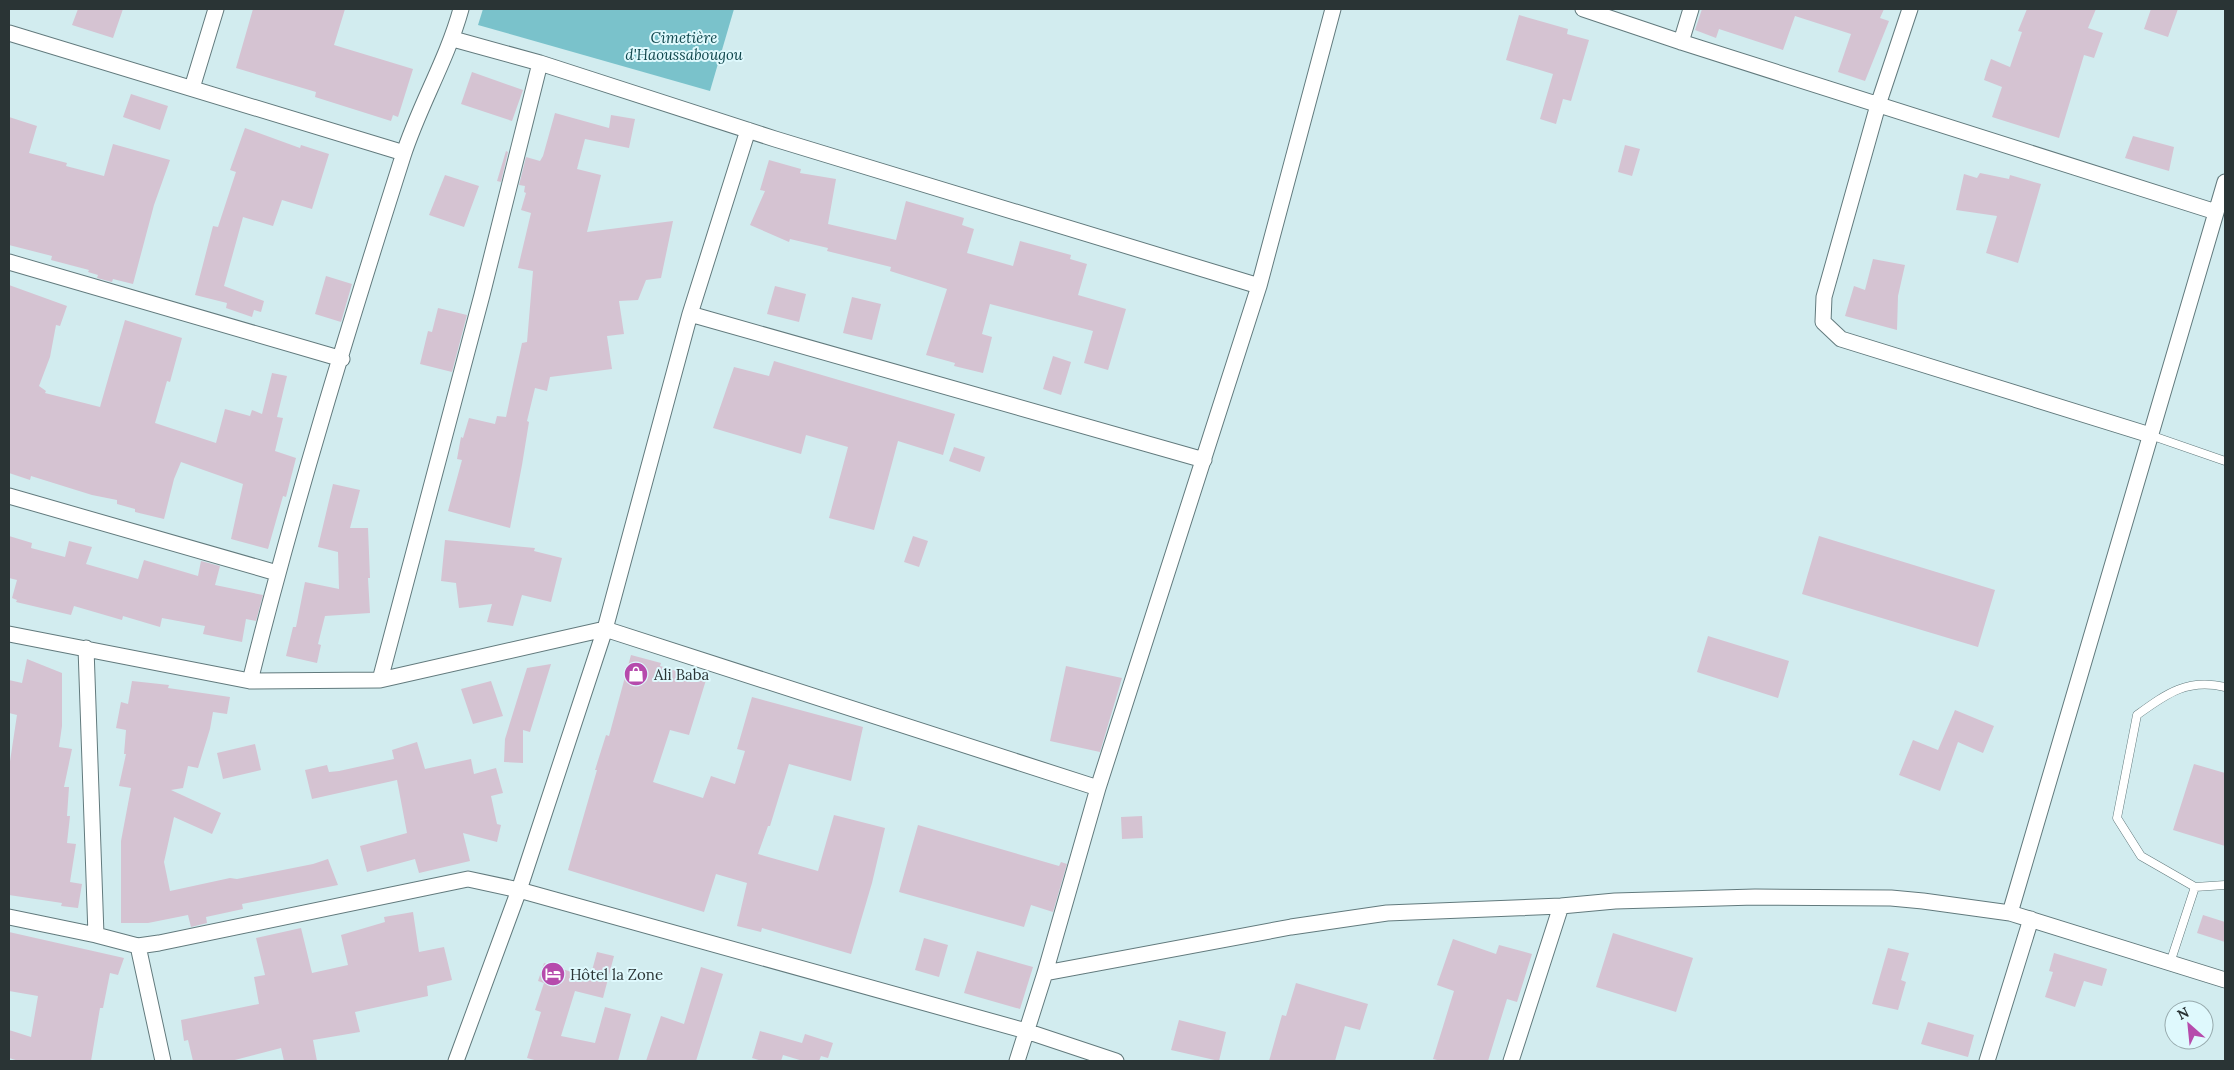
<svg xmlns="http://www.w3.org/2000/svg" width="2234" height="1070" viewBox="0 0 2234 1070" font-family="Lora,serif">
	<rect width="100%" height="100%" fill="#d2ecef"/>
	<path fill="#7ac2cb" d="M483,9H734L710,91L478,25Z"/>
	<path fill="#d5c3d2" d="M78,9H123L113,38L72,25Z
		M253,9H345L334,45L413,69L398,117L393,115L391,121L315,97L316,92L236,68Z
		M1702,9H1884L1880,18L1889,21L1865,81L1838,72L1851,34L1795,16L1783,50L1719,29L1716,38L1695,30Z
		M2027,9H2096L2088,28L2103,33L2094,58L2084,55L2059,138L1992,117L2002,87L1984,80L1987,70L1991,59L2010,67L2022,32L2018,31Z
		M2151,9H2178L2168,37L2144,29Z
		M1519,15L1568,29L1567,34L1589,40L1571,101L1563,99L1556,124L1540,119L1553,74L1506,60Z
		M472,72L523,90L512,121L461,104Z
		M131,94L168,106L160,130L123,117Z
		M555,113L609,128L611,115L635,119L629,148L585,139L577,169L601,175L587,232L673,221L661,278L646,280L638,300L619,301L624,334L607,336L612,369L550,377L547,391L535,388L527,421L529,422L522,465L510,528L448,511L462,460L457,459L461,437L463,438L469,418L495,424L497,416L506,417L522,343L527,342L533,271L518,268L531,213L521,210L526,193L524,192L525,186L519,185L526,157L540,161L543,156Z
		M9,117L37,126L29,153L67,163L66,166L104,176L113,144L170,160L154,205L133,284L113,279L112,282L97,278L98,275L88,272L89,270L51,260L52,256L9,245Z
		M245,128L300,148L301,145L329,154L312,209L282,200L273,226L243,217L224,286L264,301L261,312L254,310L252,317L226,308L227,303L195,295L213,226L218,227L236,172L230,170Z
		M2133,136L2174,147L2169,171L2125,158Z
		M1625,145L1640,149L1632,176L1618,172Z
		M506,151L508,152L501,182L497,181Z
		M769,160L801,169L800,173L836,179L828,224L896,240L906,201L964,218L962,225L974,229L967,253L1013,266L1020,241L1071,255L1070,259L1087,264L1078,295L1126,309L1108,370L1084,363L1093,331L990,304L982,334L992,337L983,373L954,366L955,363L926,355L947,289L890,271L891,267L827,251L828,248L790,239L789,242L750,225L765,191L760,190Z
		M1980,173L2009,179L2010,175L2041,184L2018,263L1986,253L1997,216L1956,210L1964,174L1977,178Z
		M445,175L479,186L464,227L429,215Z
		M1873,259L1905,265L1898,296L1897,330L1845,316L1854,286L1865,290Z
		M326,276L352,284L341,322L315,314Z
		M9,285L67,306L60,326L56,325L50,357L39,386L46,391L45,393L100,407L125,320L182,338L170,382L167,381L155,423L216,443L225,409L250,416L252,410L262,414L272,373L287,376L277,417L283,418L275,451L296,458L286,497L283,496L268,549L231,539L243,484L181,462L174,479L164,519L135,512V509L117,504V500L92,495L31,476L30,480L9,473Z
		M775,286L806,294L799,322L767,314Z
		M852,297L881,304L872,340L843,333Z
		M438,308L467,315L452,372L420,364L428,331L432,332Z
		M1053,356L1071,362L1061,395L1043,389Z
		M774,361L955,414L943,455L898,441L874,530L829,518L848,447L806,435L801,454L713,428L734,367L769,376Z
		M954,447L985,457L980,472L949,461Z
		M333,484L360,490L350,528H368L370,578H368L370,613L325,616L318,644L321,645L317,663L286,656L293,627H296L305,582L339,589L338,552L318,547Z
		M9,536L32,543L31,548L65,557L69,541L92,547L86,564L138,579L144,560L198,576L201,561L220,566L215,585L263,595L256,621L246,619L242,642L203,634L205,626L162,618L160,627L123,616L122,620L74,606L71,615L16,602L17,600L12,598L17,580L9,578Z
		M913,536L928,541L919,567L904,562Z
		M1819,536L1995,590L1978,647L1802,594Z
		M445,540L535,548L534,551L562,558L551,602L522,595L513,626L487,622L492,604L459,608L456,583L441,581Z
		M1708,636L1789,661L1778,698L1697,672Z
		M631,655L661,663L660,666L706,680L689,735L670,730L653,782L703,798L711,776L735,784L745,751L737,749L752,697L863,727L851,781L789,764L770,826H768L758,854L818,871L834,815L885,828L872,883L851,954L762,928L761,932L737,926L747,883L716,874L704,912L568,870L597,770H595L606,735L609,736Z
		M27,659L62,673V726L59,747L72,749L64,787H69L67,816H70L67,843L76,844L70,882L82,884L78,908L61,906L62,903L9,895V768L17,715L9,713V680L22,683Z
		M551,664L530,732L523,730V763L504,762L505,739L527,668Z
		M1066,666L1122,678L1100,752L1050,741Z
		M132,681L169,685L168,688L230,697L227,714L213,712L210,729L198,768L188,766L183,788L171,790L221,813L212,834L174,817L164,862L170,891L230,878L237,879L313,864L328,859L338,885L242,904L243,909L206,917L207,923L191,927L188,915L148,923H121V841L131,788L119,786L126,754H124L126,730L116,728L121,702L128,704Z
		M491,681L503,716L473,724L461,689Z
		M1955,710L1994,726L1983,753L1958,742L1940,791L1899,775L1913,740L1938,750Z
		M417,742L425,769L471,759L474,774L496,768L503,793L491,796L497,824L501,825L497,842L463,833L470,861L419,873L415,859L367,872L360,846L407,833L397,780L312,799L305,770L327,765L329,772L339,771L394,759L392,750Z
		M255,744L261,770L223,779L217,753Z
		M2194,764L2225,773V846L2173,830Z
		M1142,816L1143,838L1122,839L1121,817Z
		M918,825L1059,866L1061,862L1067,864L1053,912L1031,905L1024,927L899,892Z
		M413,912L419,952L444,947L452,980L427,986L428,996L355,1012L360,1032L313,1040L317,1061H284L281,1048L231,1061H193L188,1040L184,1041L181,1020L259,1004L254,977L265,975L256,938L301,928L312,973L348,965L341,935L385,922L384,917Z
		M2203,915L2225,922V942L2197,933Z
		M9,932L124,958L118,975L110,973L103,1008H100L91,1061H19L9,1058V1030L31,1037L38,996L9,991Z
		M1613,933L1693,958L1676,1012L1596,987Z
		M924,938L948,945L939,977L915,970Z
		M1453,939L1496,954L1499,945L1532,954L1517,1002L1507,999L1488,1061H1441L1433,1059L1454,991L1437,985Z
		M1888,948L1909,953L1901,980L1906,982L1898,1010L1872,1004Z
		M977,951L1033,967L1020,1009L964,993Z
		M597,952L614,956L603,998L575,991L561,1036L595,1043L605,1007L631,1014L618,1061H538L527,1058L541,1012L535,1010L544,983L538,981L544,963L590,978Z
		M2054,953L2107,969L2102,986L2084,981L2075,1007L2045,997L2053,972L2049,971Z
		M701,967L723,974L696,1061H646L661,1016L684,1024Z
		M1296,983L1368,1004L1360,1030L1345,1026L1335,1061H1269L1282,1015L1286,1016Z
		M1179,1020L1226,1032L1219,1061L1171,1050Z
		M1928,1022L1974,1035L1968,1057L1921,1044Z
		M760,1031L802,1043L805,1034L833,1043L828,1058L821,1056L819,1061H803L783,1055L781,1061H762L752,1058Z"/>
	<g fill="none" stroke-linecap="round" stroke-linejoin="round">
		<g stroke="#627a7d" stroke-width="9">
			<path id="lane" d="M2150,435L2225,461
				M2195,887L2141,856L2117,818L2137,715C2166,694 2187,678 2225,687
				M2170,963L2195,887L2225,885"/>
		</g>
		<g stroke="#627a7d" stroke-width="17">
			<path id="street" d="M1583,9L1681,42L2216,212
				M1910,9L1878,105L1824,297L1823,322L1841,339L2150,435
				M9,33L404,153
				M453,39L540,63L775,139L1259,286
				M1681,42L1691,9
				M192,88L216,9
				M9,262L342,359
				M690,314L1204,460
				M9,496L277,573
				M9,634L250,681L380,680L605,629L1098,788
				M86,648L96,935
				M380,680L482,295L540,63
				M250,681C294,504 348,329 403,156C419,106 447,60 461,9
				M2010,913L2225,182
				M9,917L96,935L138,946L159,943L468,879L519,890L1026,1031L1116,1061
				M138,946L163,1061
				M1045,973L1291,927L1387,913L1561,906L1615,901L1755,897L1891,898L1923,901L2010,913L2225,980
				M456,1061L519,890L605,629L690,314L748,130
				M1017,1061L1045,973L1098,788L1259,286L1333,9
				M1511,1061L1561,906
				M1987,1061L2031,919"/>
		</g>
		<use href="#lane" stroke="#fff" stroke-width="8"/>
		<use href="#street" stroke="#fff" stroke-width="15"/>
	</g>
	<defs>
		<g id="shop-disc" transform="scale(1.25)"><circle r="9.5" fill="#b64bac" stroke="#dff9fd"/><path d="M-5-2.5h2.3a2.7 3.5 0 0 1 5.4 0H5L5.5 6h-11ZM-1.5-2.5h3a1.5 2.3 0 0 0-3 0Z" fill="#fff"/></g>
		<g id="hotel-disc" transform="scale(1.25)"><circle r="9.5" fill="#b64bac" stroke="#dff9fd"/><path d="M-6-4.5h1.5V1H6V5H4.5V3h-9V5H-6ZM-4 0a1.8 1.8 0 1 1 3.6 0ZM.5 0V-2.5h3Q6-2.5 6 0Z" fill="#fff"/></g>
	</defs>
	<g fill-rule="evenodd">
		<use href="#shop-disc" x="636" y="674"/>
		<use href="#hotel-disc" x="553" y="974"/>
	</g>
	<g text-anchor="middle" dominant-baseline="central" stroke-width="4" stroke-linejoin="round" paint-order="stroke">
		<g font-size="15" font-style="italic" fill="#10474d" stroke="#dff9fd">
			<text x="684" y="37">Cimetière<tspan x="684" dy="17">d'Haoussabougou</tspan></text>
		</g>
		<g font-size="15" fill="#2a3435" stroke="#dff9fd" text-anchor="start">
			<text x="654" y="674">Ali Baba</text>
			<text x="570" y="974">Hôtel la Zone</text>
		</g>
	</g>
	<rect width="2234" height="1070" fill="none" stroke="#2a3435" stroke-width="20"/>
	<g transform="translate(2189 1025) rotate(333)"><circle r="24" fill="#dff9fd" stroke="#97aaad"/>
	<path d="M0-4L9 19L0 12L-9 19Z" fill="#b64bac"/>
	<text y="-8" font-size="14" font-weight="bold" text-anchor="middle" fill="#2a3435">N</text>
	</g>
</svg>
